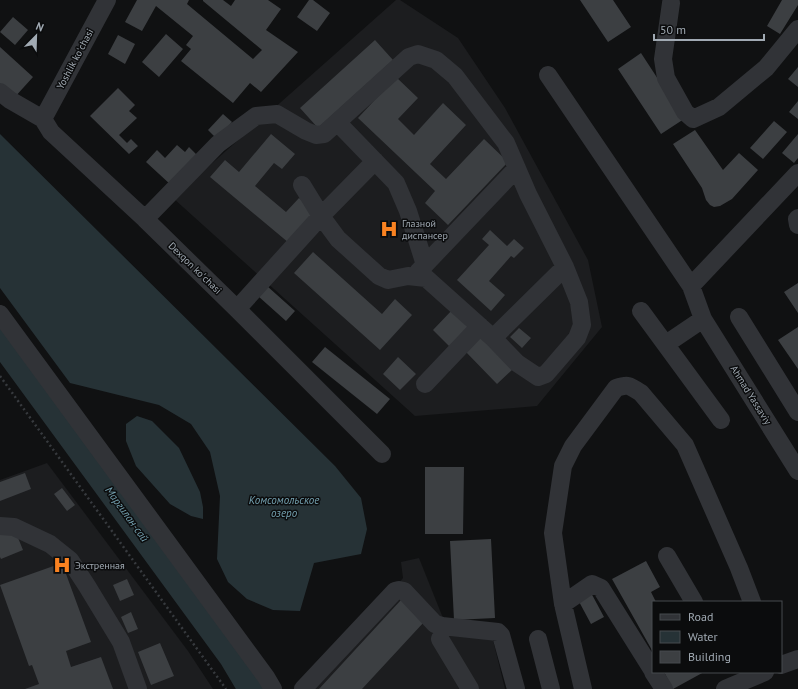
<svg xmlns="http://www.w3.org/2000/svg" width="798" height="689" viewBox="0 0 798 689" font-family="'PT Sans',sans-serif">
	<rect width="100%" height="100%" fill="#101112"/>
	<path fill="#1c1d1f" d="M396,0H400L458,38L505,108L588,260L602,327L537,406L415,416L173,198Z
		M47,463L188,651L213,689H0V480Z
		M419,558L443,618L491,632L505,689H309L403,578L401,562Z"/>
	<path fill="#263236" d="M0,134L335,466L361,498L367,529L361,554L314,563L300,611L273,610L247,599L228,582L217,559L220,496L210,452L191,424L159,405L70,383L0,288Z
		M137,416L152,421L179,448L200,492L203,507V519L191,516L170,504L136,466L126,441V424Z"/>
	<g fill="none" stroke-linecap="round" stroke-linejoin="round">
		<path stroke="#263236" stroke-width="26" d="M0,340L232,657L251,689"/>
	</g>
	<path fill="#3c3f42" d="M137,0H189L187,4L253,59L262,50L203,1V0H223L231,6L235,0H268L281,9L266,30L298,52L261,92L250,83L233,103L181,61L191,49L186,45L193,36L156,6L142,31L125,22Z
		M309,0H313L330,13L317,31L297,17Z
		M580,0H613L631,27L608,42Z
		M782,0H798V5L780,34L767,26Z
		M13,17L28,30L15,45L0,32Z
		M166,34L183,49L159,77L142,62Z
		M118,35L135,44L125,64L108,54Z
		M375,40L393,60L318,128L300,108Z
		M0,47L33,77L14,98L0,85Z
		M641,53L684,119L661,134L618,69Z
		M798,67V87L788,79Z
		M396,77L418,98L398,119L414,135L443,103L466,125L430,164L446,179L484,139L508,162L448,225L425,203L435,191L358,118Z
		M118,88L135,105L129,111L137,118L119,135L127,143L131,139L138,146L129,154L90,116Z
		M798,101V119L789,112Z
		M223,114L232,122L217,139L208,130Z
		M774,121L787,132L763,159L750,148Z
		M695,130L723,170L739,153L758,170L732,199L720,206L714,207L710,205L706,200L702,188L673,144Z
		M271,134L295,154L282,169L274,163L255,186L286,212L299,198L315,211L289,243L210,177L225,160L239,172Z
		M798,134V158L794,163L782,153Z
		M177,145L185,152L189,147L198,156L171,185L146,162L157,150L165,158Z
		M490,230L507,246L514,239L524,248L514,258L511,256L489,281L505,295L491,311L457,280L489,245L482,239Z
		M313,252L382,314L395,299L412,315L380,350L294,273Z
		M798,283V313L784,292Z
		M267,286L295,311L286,321L258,296Z
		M453,309L472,327L452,349L433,330Z
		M798,327V369L778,340Z
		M519,328L531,338L522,348L510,337Z
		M481,335L514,368L497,384L465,351Z
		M325,347L390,399L377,414L312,362Z
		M398,357L416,374L400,390L383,374Z
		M425,467H464L463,534H425Z
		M25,473L31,489L0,501V482Z
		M62,488L75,505L67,511L54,494Z
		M14,528L23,550L1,559L0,557V534Z
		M491,539L495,618L454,620L450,541Z
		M646,561L660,587L651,592L656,602H653V652L612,579Z
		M62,563L91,642L66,651L71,667L101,657L113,689H25L39,684L32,665L29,666L0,585Z
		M127,579L134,595L120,601L113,585Z
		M589,589L604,617L591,624L576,596Z
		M401,600L424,622L362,689H319Z
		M131,612L138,629L128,633L121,617Z
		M160,643L174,676L151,685L138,652Z
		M664,672H704L673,689Z"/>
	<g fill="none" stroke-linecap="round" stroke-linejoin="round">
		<path stroke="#373a3e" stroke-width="2.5" stroke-dasharray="2 3" stroke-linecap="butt" d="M0,376L226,689"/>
		<path stroke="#313337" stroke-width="18" d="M671,3L663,59L666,78L685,112L693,119L719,107L766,68L798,29
			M548,75L691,286
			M0,92L10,100L43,119L51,132L145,219L237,309L382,454
			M43,119L107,0
			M337,122L396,183L408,211L425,265
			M798,173L691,286L703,319L798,471
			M798,218L797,219L798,225
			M145,219L218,144L256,116L277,114L306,131L316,135L324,134L409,57L418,54L436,60L455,76L506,143L528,194L565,267L579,302L582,325L577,338L546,374L538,377L517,363L493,338L426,278L408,276L388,280L379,276L338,239L321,216L302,185
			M418,272L517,168
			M237,309L321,216L375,161
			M641,311L721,420
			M0,314L266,677L273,689
			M739,317L798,412
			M493,338L565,267
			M666,344L703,319
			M425,384L480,326
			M0,526L14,527L50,544L70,560L87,586L121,642L138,689
			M667,556L694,602
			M563,604L592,584L601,588L653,671
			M440,639L470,689
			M538,639L551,689
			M781,665L798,659
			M653,672L664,689
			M303,689L395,591L399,590L404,591L435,624L442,626L498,632L501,635L516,689
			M583,689L563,604L553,533L563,466L573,446L616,388C628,384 629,385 641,393L685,445L739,568L752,602
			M725,689L765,672"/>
	</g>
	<defs>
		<g id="hospital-bare" transform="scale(1.38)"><path d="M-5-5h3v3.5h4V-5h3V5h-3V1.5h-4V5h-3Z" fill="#f98221" stroke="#0b0c0d" stroke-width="2.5" paint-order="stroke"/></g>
	</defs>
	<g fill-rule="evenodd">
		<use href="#hospital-bare" x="389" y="229"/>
		<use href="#hospital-bare" x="62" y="565"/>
	</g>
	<g text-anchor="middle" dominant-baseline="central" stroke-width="3" stroke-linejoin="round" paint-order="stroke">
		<g font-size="10" fill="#a1aab3" stroke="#0b0c0d">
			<text transform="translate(75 59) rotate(-62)">Yoshlik koʻchasi</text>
			<text transform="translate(195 268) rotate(44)">Dexqon koʻchasi</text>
			<text transform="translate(751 395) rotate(58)">Ahmad Yassaviy</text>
		</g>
		<g font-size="10" fill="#a1aab3" stroke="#0b0c0d" text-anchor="start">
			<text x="402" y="223">Глазной<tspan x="402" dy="12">диспансер</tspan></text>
			<text x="75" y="565">Экстренная</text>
		</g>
		<g font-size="11" font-style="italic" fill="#75a2b1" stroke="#0b0c0d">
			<text x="284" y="500">Комсомольское<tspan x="284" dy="13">озеро</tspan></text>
			<text transform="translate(127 514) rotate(54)">Маргилан-сай</text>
		</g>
	</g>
	<rect x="652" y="601" width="130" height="72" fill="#0b0c0d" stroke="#474b4f"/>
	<rect x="660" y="614" width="20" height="6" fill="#313337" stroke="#474b4f"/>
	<text x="688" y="621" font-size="12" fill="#a1aab3">Road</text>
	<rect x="660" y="631" width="20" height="12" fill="#263236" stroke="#474b4f"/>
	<text x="688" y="641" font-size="12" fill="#a1aab3">Water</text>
	<rect x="660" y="651" width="20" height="12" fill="#3c3f42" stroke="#474b4f"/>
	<text x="688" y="661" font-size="12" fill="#a1aab3">Building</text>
	<g transform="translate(36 36) rotate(23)" stroke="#0b0c0d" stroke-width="3" paint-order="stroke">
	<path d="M0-3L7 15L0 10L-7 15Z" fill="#a1aab3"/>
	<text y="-6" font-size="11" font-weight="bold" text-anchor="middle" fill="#a1aab3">N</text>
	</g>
	<path d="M654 34v6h110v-6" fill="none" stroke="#a1aab3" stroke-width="2"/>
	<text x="660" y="34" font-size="12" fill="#a1aab3" stroke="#0b0c0d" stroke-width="3" paint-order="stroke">50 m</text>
</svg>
